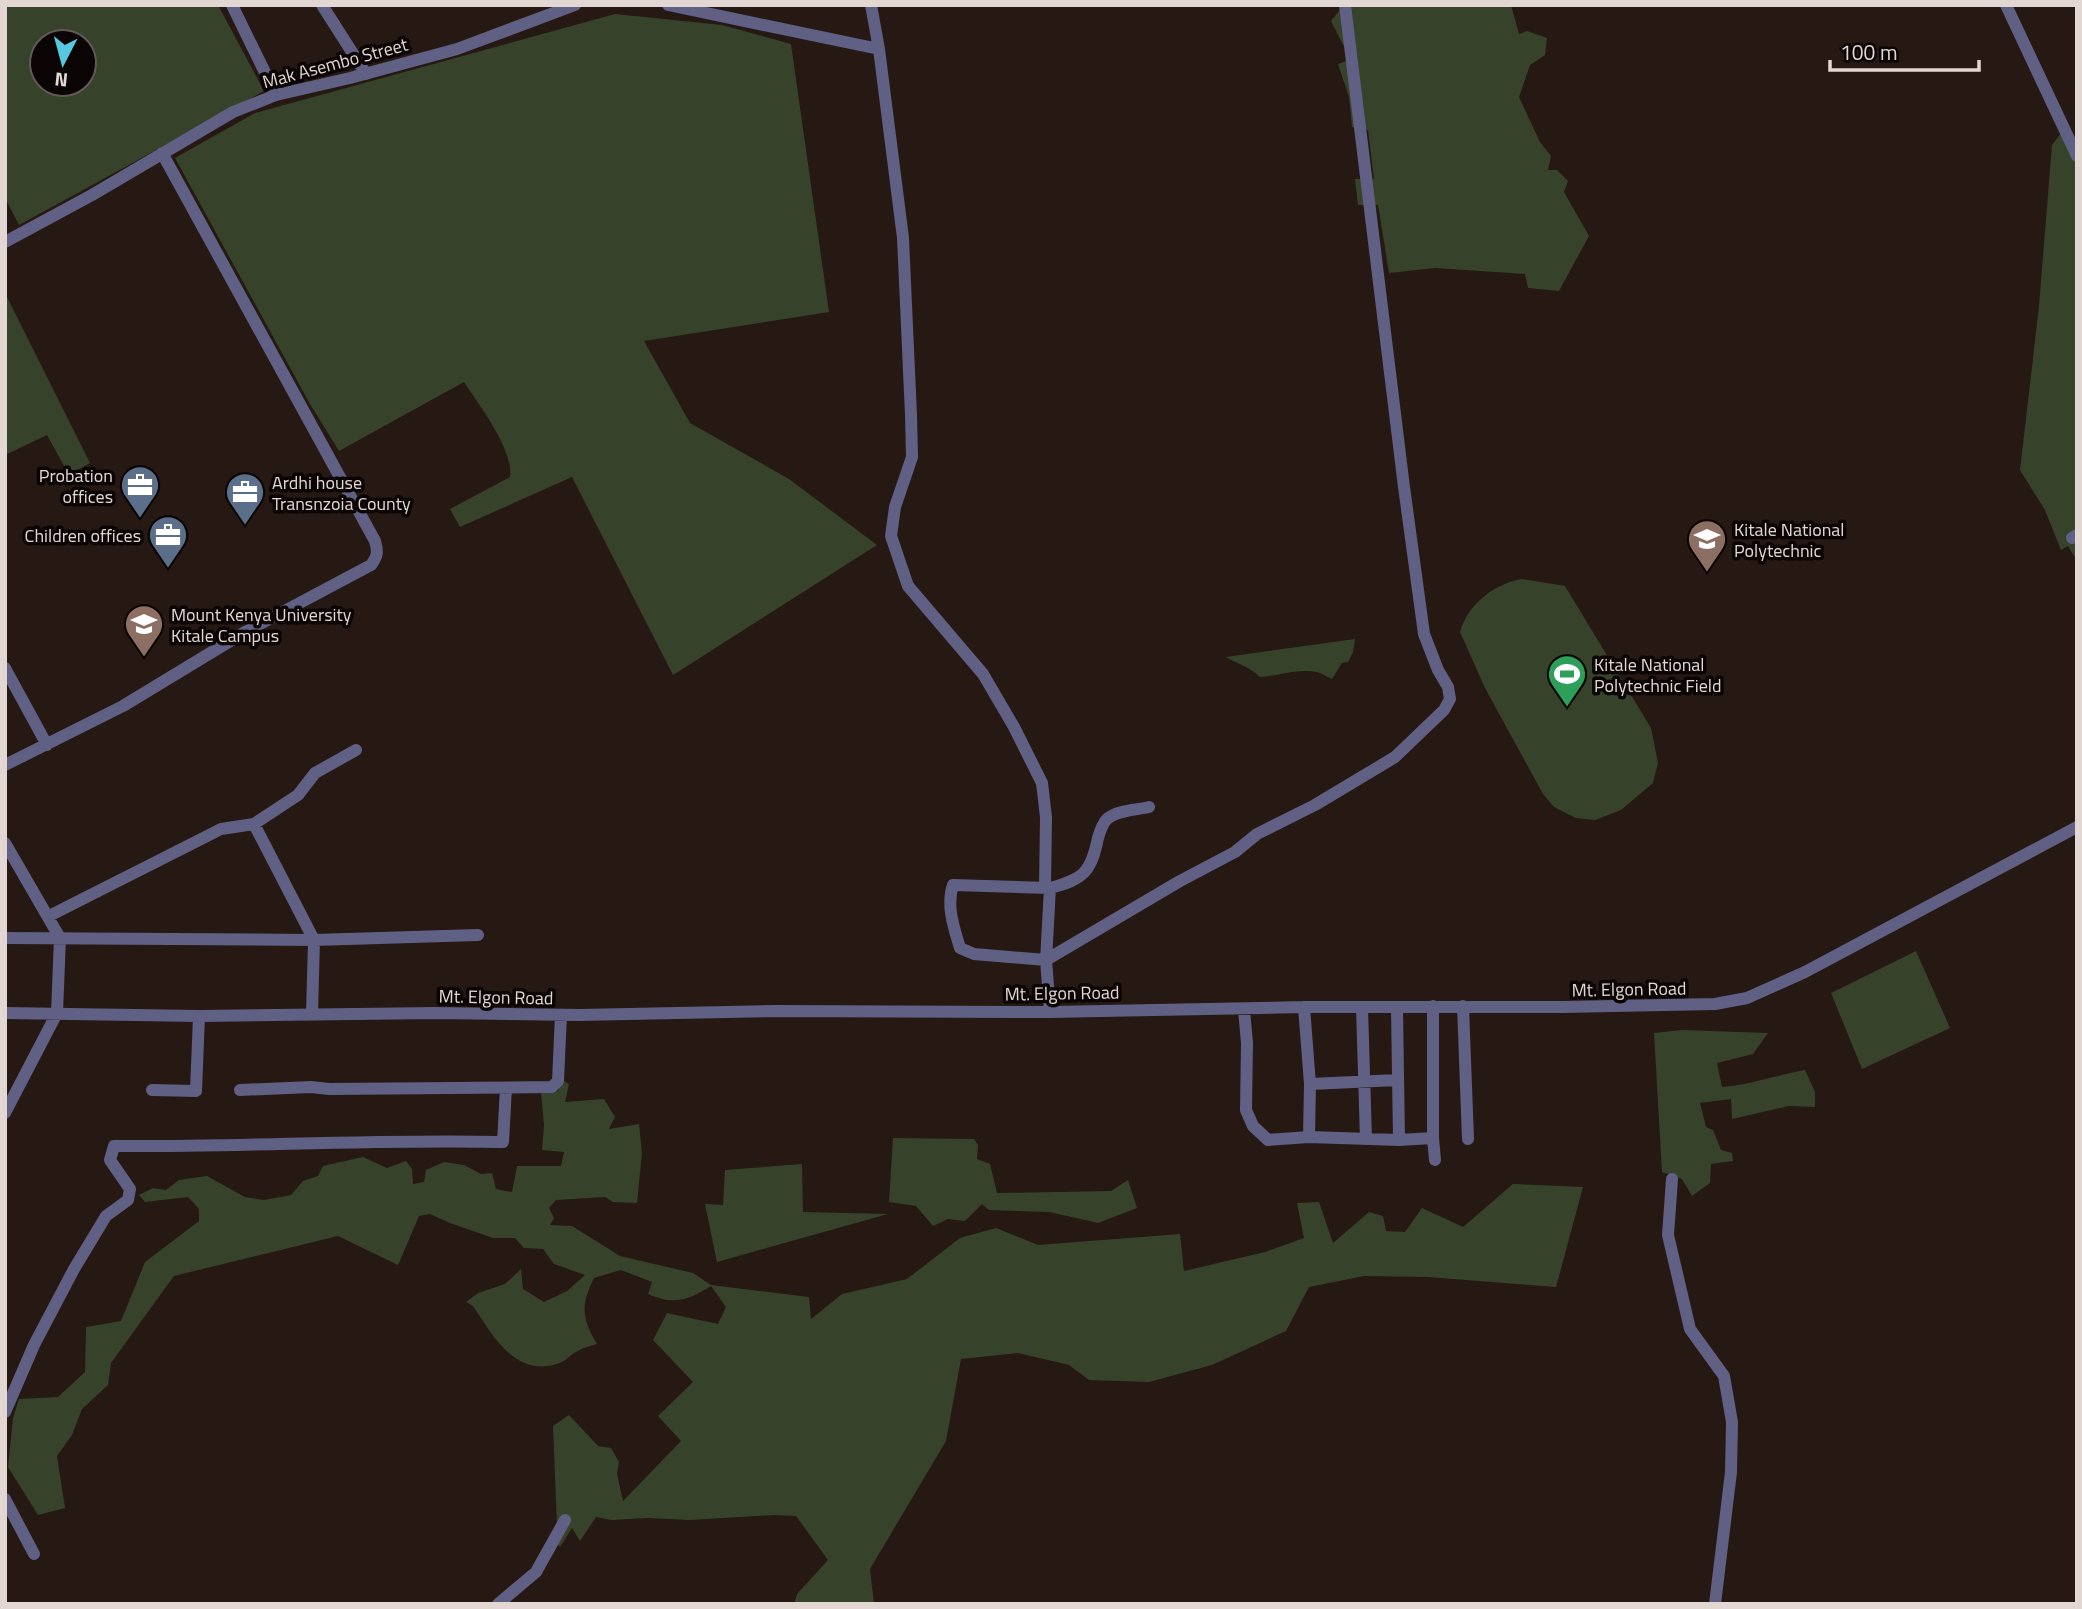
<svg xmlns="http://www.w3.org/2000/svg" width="2082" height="1609" viewBox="0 0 2082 1609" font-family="'Titillium Web',sans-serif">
	<rect width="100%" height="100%" fill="#261812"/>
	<path fill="#37422a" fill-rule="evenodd" d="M5,5H218L264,91L19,225L5,198ZM42,42H84V84H42Z
		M1344,5H1511L1519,34L1527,31L1547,38L1545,55L1530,65L1519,97L1540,142L1551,156L1548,170H1557L1568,181L1564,192L1589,236L1559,291L1528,288L1525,274L1435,268L1389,273L1378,205H1358L1355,179H1374L1368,130L1352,127L1349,97L1338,64L1358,57L1343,45L1331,21Z
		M615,14L722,25L791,44L829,312L644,341L690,423L789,479L877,545L673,675L572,477L460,527L450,509L510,477C514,450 479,405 464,382L339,451L310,404L175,158L255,113Z
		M2062,132L2077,166V561L2068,546L2061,550L2045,510L2020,470L2039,306L2052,145Z
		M5,293L90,463L69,475L47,435L5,455Z
		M1522,579L1565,586L1651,728L1658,763L1653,783L1621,810L1595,820L1576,818L1554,807L1543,794L1485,688L1460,632C1468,604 1494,584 1522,579Z
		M1355,639L1353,652L1348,662L1342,663L1332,679C1327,677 1322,673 1317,672C1298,668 1278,676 1260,677C1250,667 1238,664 1226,657Z
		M1916,951L1950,1028L1862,1069L1831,993Z
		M1682,1030L1768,1033L1753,1054L1717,1063L1722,1087C1750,1085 1777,1075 1805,1070L1815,1092V1107L1789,1106L1732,1119L1731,1099L1700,1103L1706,1127L1713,1130L1721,1150L1732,1153L1733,1161L1711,1164L1710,1183L1692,1196L1682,1179L1662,1172L1654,1033Z
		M562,1080L569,1084L565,1102L604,1099L615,1117L609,1129L639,1124L642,1153L637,1203L613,1202L605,1197L556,1200L549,1208L554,1218L550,1225L572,1226L620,1256L693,1273L711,1285L809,1297L811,1319L842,1294L907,1279L960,1238L996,1228L1038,1245L1180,1234L1184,1271L1265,1252L1304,1238L1297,1203L1319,1202L1333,1243L1369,1212L1383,1216L1386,1231L1405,1232L1422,1208L1463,1227L1513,1184L1583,1187L1556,1287L1428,1277L1364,1276L1309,1287L1286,1331L1212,1365L1149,1382L1089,1380L1069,1365L1018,1353L961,1359L946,1441L870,1569L874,1604H794L797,1594L828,1560L796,1516L774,1515L690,1520L647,1518L611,1520L596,1517L580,1541L572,1528L560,1547L550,1535L557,1526L553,1426L569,1415L598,1446L611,1448L619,1462L617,1474L623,1501L681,1441L658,1416L693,1382L653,1340L667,1313L718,1324L726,1307L711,1286C688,1301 673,1305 648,1294L652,1282L621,1270L594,1278C581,1305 581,1317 597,1344C590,1346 582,1348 576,1352C569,1356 565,1362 557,1364C515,1377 493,1336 473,1306L466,1302L478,1293L505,1284L521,1269L523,1289L544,1302L567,1291L585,1275L554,1264L543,1249L524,1248L515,1238H493L450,1223L430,1214L419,1216L398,1265L338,1236L174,1276L111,1363L108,1385L82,1409L72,1435L57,1456L65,1508L38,1515L8,1467L13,1418L19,1399L58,1397L85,1372L86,1327L121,1321L145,1262L199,1221V1209L188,1197L145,1202L139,1195L153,1188L166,1190L179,1180L207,1176L245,1197L264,1200L291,1195L303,1181L318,1176L323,1166L363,1157L387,1168L406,1161L412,1169L413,1184L424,1182L426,1170L444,1162L464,1165L481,1174L492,1173L496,1189L512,1192L517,1166H561L564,1152L542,1150L544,1125L541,1093L558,1091Z
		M893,1138L974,1139L978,1145L977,1159L990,1164L997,1193L1111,1191L1128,1180L1137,1208L1098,1223L1049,1212L989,1210L982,1204L965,1221L948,1219L933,1226L916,1206L889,1202Z
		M802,1164L803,1212L888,1214L717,1262L705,1204L723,1205L725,1170Z"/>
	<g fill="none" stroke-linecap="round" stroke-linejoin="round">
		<path stroke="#605f84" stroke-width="12" d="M232,5L276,95
			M322,5L366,74
			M668,5L879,49
			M871,5L879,49L903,238L911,415L912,457L895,507L891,536L908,586L983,674L1014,727L1042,783L1046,817L1045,888
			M2006,5L2077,156
			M5,242L92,195L233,112L276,95L350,78L457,49L575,5
			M2072,538L2077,535
			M5,668L47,745
			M5,765L123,706L245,632L371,565C378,556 378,551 375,541L162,153
			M254,824L298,795L315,773L356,750
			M5,843L60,938L57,1013L5,1113
			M1050,888L953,885C946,906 954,928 960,948L974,954L1046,960L1180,881L1235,852L1257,834L1315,805L1395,757L1444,710L1450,699L1448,687L1438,670L1424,634L1404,487L1345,5
			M49,916L221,829L254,824L314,940L478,935
			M5,938L314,940L312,1014
			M1433,1006V1138L1435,1160
			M1463,1006L1468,1139
			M1304,1007L1310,1084L1309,1137
			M1362,1008L1366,1139
			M1244,1010L1247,1043L1246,1110L1253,1126L1268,1140L1309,1137L1399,1140L1397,1008
			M1050,1012L1046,960L1050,888C1084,879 1091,872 1098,838C1100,831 1102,824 1107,819C1117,810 1137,810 1149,807
			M5,1013L199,1016L435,1013L579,1015L775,1011L1050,1012L1304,1007H1563L1715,1004L1747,998L1805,972L2077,827
			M1310,1084L1398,1080
			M152,1090L196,1091L199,1016
			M240,1090L311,1087L329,1089L552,1087L558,1081L561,1015
			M1399,1140L1433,1138
			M1672,1179L1668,1235L1690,1329L1724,1376L1732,1422L1731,1472L1715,1604
			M5,1412L34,1345L74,1269L106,1216L128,1200L130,1189L110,1160L114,1146C244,1147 373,1139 503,1142L506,1088
			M5,1499L34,1554
			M498,1604L536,1572L565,1520"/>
	</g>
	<defs>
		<g id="office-pin" transform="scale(2.0125)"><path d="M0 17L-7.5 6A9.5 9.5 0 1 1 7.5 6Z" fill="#5c6f8a" stroke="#0a0504"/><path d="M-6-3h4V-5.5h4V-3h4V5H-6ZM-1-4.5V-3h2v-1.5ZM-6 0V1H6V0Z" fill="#fff"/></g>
		<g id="university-pin" transform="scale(2.0125)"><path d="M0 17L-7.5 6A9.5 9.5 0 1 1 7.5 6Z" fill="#8d6e63" stroke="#0a0504"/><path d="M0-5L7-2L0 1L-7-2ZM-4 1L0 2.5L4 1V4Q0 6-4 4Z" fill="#fff"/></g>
		<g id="stadium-pin" transform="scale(2.0125)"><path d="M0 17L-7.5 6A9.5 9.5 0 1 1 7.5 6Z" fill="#2e9e5b" stroke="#0a0504"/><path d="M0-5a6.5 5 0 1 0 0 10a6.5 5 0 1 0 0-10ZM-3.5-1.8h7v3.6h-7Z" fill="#fff"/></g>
	</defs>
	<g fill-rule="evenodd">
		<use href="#office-pin" x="140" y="485"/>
		<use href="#office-pin" x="245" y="492"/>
		<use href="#office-pin" x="168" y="535"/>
		<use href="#university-pin" x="1707" y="539"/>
		<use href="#university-pin" x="144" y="624"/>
		<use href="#stadium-pin" x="1567" y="674"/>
	</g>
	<g text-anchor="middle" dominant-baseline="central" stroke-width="7" stroke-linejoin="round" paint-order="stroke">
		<g font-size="18" fill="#e2d7d3" stroke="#0a0504">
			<text transform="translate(335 63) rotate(-15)">Mak Asembo Street</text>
			<text transform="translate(1629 989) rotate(-1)">Mt. Elgon Road</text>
			<text transform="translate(1062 993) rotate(-1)">Mt. Elgon Road</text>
			<text transform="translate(496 997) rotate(1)">Mt. Elgon Road</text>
		</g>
		<g font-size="18" fill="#e2d7d3" stroke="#0a0504" text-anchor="start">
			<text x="113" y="475" text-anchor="end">Probation<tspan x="113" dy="21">offices</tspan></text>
			<text x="272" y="482">Ardhi house<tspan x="272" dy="21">Transnzoia County</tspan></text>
			<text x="1734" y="529">Kitale National<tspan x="1734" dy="21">Polytechnic</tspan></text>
			<text x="141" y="535" text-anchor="end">Children offices</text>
			<text x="171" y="614">Mount Kenya University<tspan x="171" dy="21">Kitale Campus</tspan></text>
			<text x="1594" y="664">Kitale National<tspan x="1594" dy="21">Polytechnic Field</tspan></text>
		</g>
	</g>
	<rect width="2082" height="1609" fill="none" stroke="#e2d7d3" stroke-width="14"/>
	<g transform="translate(63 63) rotate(186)"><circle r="33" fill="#0a0504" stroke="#605957" stroke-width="2"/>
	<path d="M0-5L12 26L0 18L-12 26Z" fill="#56c9e0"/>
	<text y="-10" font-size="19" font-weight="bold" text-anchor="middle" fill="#e2d7d3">N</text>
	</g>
	<path d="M1830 60v10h149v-10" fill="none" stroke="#e2d7d3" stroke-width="3.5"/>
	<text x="1840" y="60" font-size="21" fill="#e2d7d3" stroke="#0a0504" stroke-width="5" paint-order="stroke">100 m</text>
</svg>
